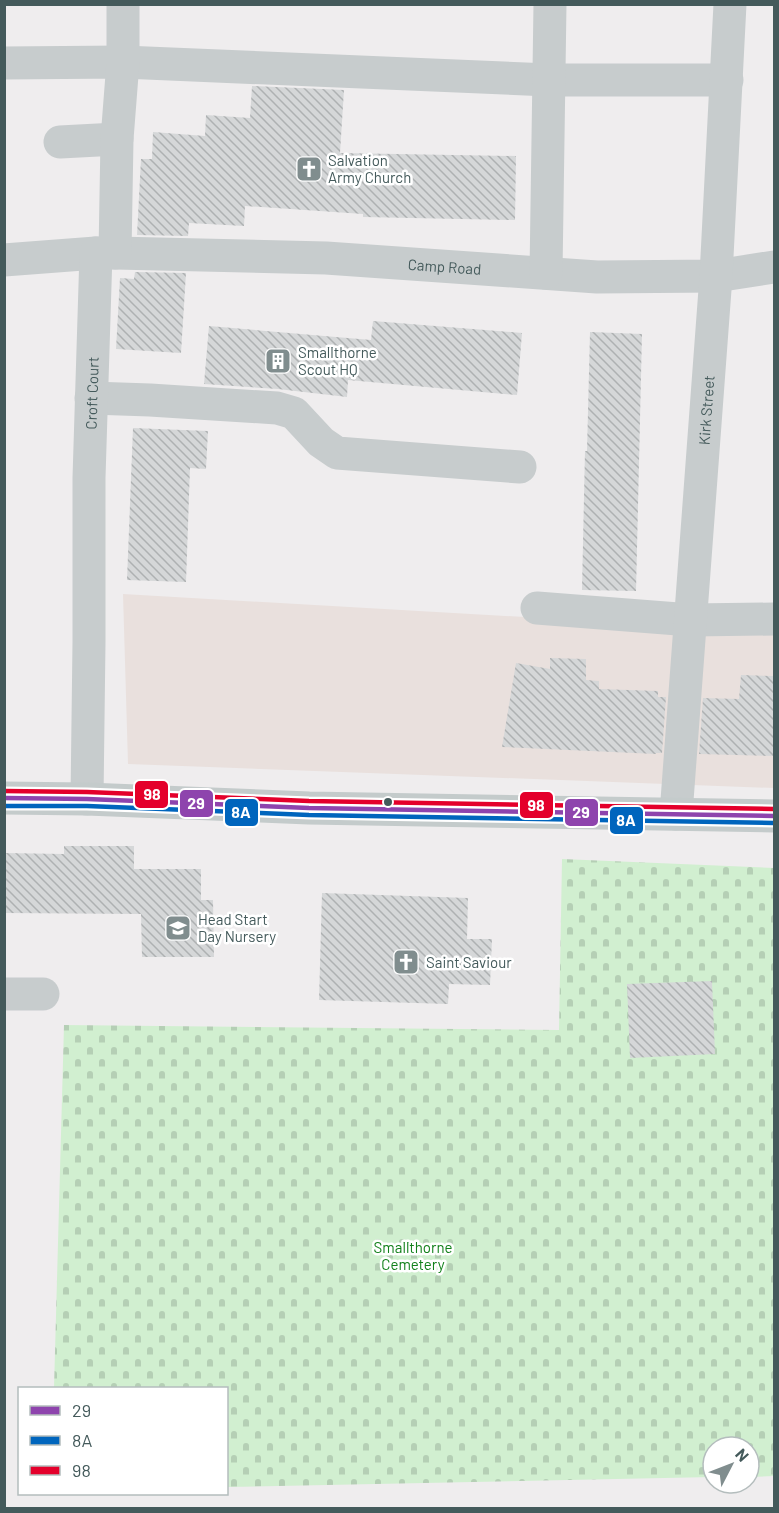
<svg xmlns="http://www.w3.org/2000/svg" width="779" height="1513" viewBox="0 0 779 1513" font-family="Barlow,sans-serif">
	<defs>
		<pattern id="cemetery-stones" width="16" height="16" patternUnits="userSpaceOnUse" patternTransform="scale(1.5)"><rect width="16" height="16" fill="#d1efd0"/><path d="M2 7V4a2 2 0 0 1 4 0v3zM10 15v-3a2 2 0 0 1 4 0v3z" fill="#b5cfb5"/></pattern>
		<pattern id="building-back-hatch" width="6" height="6" patternUnits="userSpaceOnUse" patternTransform="scale(1.5)"><rect width="6" height="6" fill="#d5d7d8"/><path d="M-1 5l2 2M0 0l6 6M5-1l2 2" fill="none" stroke="#aeb1b2"/></pattern>
	</defs>
	<rect width="100%" height="100%" fill="#efedee"/>
	<path fill="#e9e0dd" d="M123,594L681,626L774,627V788L128,764Z"/>
	<path fill="url(#cemetery-stones)" d="M562,859L774,868V1476L749,1477V1447H713V1477L227,1487L226,1388H54L64,1025L559,1030Z"/>
	<path fill="url(#building-back-hatch)" d="M252,86L344,90L340,153L516,156L515,220L363,217V214L245,206L244,226L189,223L188,236L137,235L141,159H152L153,132L205,136L206,115L250,118Z
		M135,272L186,273L181,353L116,349L120,278L134,279Z
		M373,321L522,333L517,395L348,380L347,397L278,389L204,384L209,326L371,340Z
		M590,332L642,334L636,591L582,590L585,451H587Z
		M133,428L208,431L206,469L190,468L186,582L127,580Z
		M550,658L586,659V680L599,681V689L658,691V697H666L662,753H656V754L502,747L516,663L550,669Z
		M741,675L774,676V756L699,754L703,698L739,699Z
		M64,846H134V869H201V900H213L214,957H142L141,914L4,913V853L64,854Z
		M322,893L468,898L467,939H492L490,985L449,984L448,1004L319,1000Z
		M712,981L715,1054L630,1058L627,984Z"/>
	<g fill="none" stroke-linecap="round" stroke-linejoin="round">
		<g stroke="#c7cccd" stroke-width="33">
			<path d="M4,63L123,62L549,80H727"/>
			<path d="M60,142L117,139"/>
			<path id="s1" d="M115,253L326,258L597,277L716,276L774,267"/>
			<path d="M4,260L96,253"/>
			<path d="M546,273L550,4"/>
			<path d="M91,398L150,400L277,408L294,413L321,442L337,453L520,467"/>
			<path d="M537,608L691,620L774,619"/>
			<path id="s2" d="M87,799L89,642V478L96,253H115L117,139L123,62V4"/>
			<path id="s3" d="M676,814L716,276L730,4"/>
			<path d="M4,994H43"/>
		</g>
		<path stroke="#c4cbcb" stroke-width="33" d="M4,798L87,799L309,808L774,816"/>
		<g stroke="#fff" stroke-width="9">
			<path id="bus-1" d="M4,798L87,799L309,808L774,816"/>
		</g>
		<g stroke="#fff" stroke-width="9">
			<path id="bus-2" d="M4,806H87L309,815L774,823"/>
		</g>
		<g stroke="#fff" stroke-width="9">
			<path id="bus-3" d="M4,791L87,792L309,801L774,809"/>
		</g>
		<use href="#bus-1" stroke="#8e44ad" stroke-width="4.5"/>
		<use href="#bus-2" stroke="#0065bd" stroke-width="4.5"/>
		<use href="#bus-3" stroke="#e4002b" stroke-width="4.5"/>
	</g>
	<defs>
		<g id="church-square" transform="scale(1.35)"><rect x="-9" y="-9" width="18" height="18" rx="4" fill="#808d8e" stroke="#fff"/><path d="M-1.2-6h2.4v3.5h3.3v2.4h-3.3V6h-2.4V-.1h-3.3v-2.4h3.3Z" fill="#fff"/></g>
		<g id="building-square" transform="scale(1.35)"><rect x="-9" y="-9" width="18" height="18" rx="4" fill="#808d8e" stroke="#fff"/><path d="M-4-6H4V6H1V3H-1V6H-4ZM-2.5-4.3h1.7v1.8h-1.7ZM.8-4.3h1.7v1.8H.8ZM-2.5-1h1.7V.8h-1.7ZM.8-1h1.7V.8H.8Z" fill="#fff"/></g>
		<g id="school-square" transform="scale(1.35)"><rect x="-9" y="-9" width="18" height="18" rx="4" fill="#808d8e" stroke="#fff"/><path d="M0-5L7-2L0 1L-7-2ZM-4 1L0 2.5L4 1V4Q0 6-4 4Z" fill="#fff"/></g>
	</defs>
	<g fill-rule="evenodd">
		<use href="#church-square" x="309" y="169"/>
		<use href="#building-square" x="278" y="361"/>
		<use href="#school-square" x="178" y="928"/>
		<use href="#church-square" x="406" y="962"/>
	</g>
	<circle fill="#445a5b" stroke="#fff" stroke-width="2" cx="388" cy="802" r="5"/>
	<g text-anchor="middle" dominant-baseline="central" stroke-width="5" stroke-linejoin="round" paint-order="stroke">
		<g font-size="15" fill="#445a5b" stroke="#fff" text-anchor="start">
			<text x="328" y="160">Salvation<tspan x="328" dy="17">Army Church</tspan></text>
			<text x="298" y="352">Smallthorne<tspan x="298" dy="17">Scout HQ</tspan></text>
			<text x="198" y="919">Head Start<tspan x="198" dy="17">Day Nursery</tspan></text>
			<text x="426" y="962">Saint Saviour</text>
		</g>
		<g font-size="15" fill="#445a5b" stroke="#fff">
			<text stroke="none"><textPath href="#s1" startOffset="330">Camp Road</textPath></text>
			<text stroke="none"><textPath href="#s2" startOffset="406">Croft Court</textPath></text>
			<text stroke="none"><textPath href="#s3" startOffset="405">Kirk Street</textPath></text>
		</g>
		<g font-size="15" fill="#11801a" stroke="#fff">
			<text x="413" y="1247">Smallthorne<tspan x="413" dy="17">Cemetery</tspan></text>
		</g>
	</g>
	<g stroke="#fff" stroke-width="2">
		<rect x="134" y="780" width="35" height="29" rx="6" fill="#e4002b"/>
		<rect x="179" y="789" width="35" height="29" rx="6" fill="#8e44ad"/>
		<rect x="519" y="791" width="35" height="28" rx="6" fill="#e4002b"/>
		<rect x="224" y="798" width="35" height="29" rx="6" fill="#0065bd"/>
		<rect x="564" y="798" width="35" height="29" rx="6" fill="#8e44ad"/>
		<rect x="609" y="806" width="35" height="29" rx="6" fill="#0065bd"/>
	</g>
	<g font-size="16" text-anchor="middle" font-weight="bold" fill="#fff">
		<text x="152" y="800">98</text>
		<text x="196" y="809">29</text>
		<text x="536" y="811">98</text>
		<text x="241" y="818">8A</text>
		<text x="581" y="818">29</text>
		<text x="626" y="826">8A</text>
	</g>
	<rect width="779" height="1513" fill="none" stroke="#445a5b" stroke-width="12"/>
	<rect x="18" y="1387" width="210" height="108" fill="#ffffff" stroke="#b4bdbd" stroke-width="1.5"/>
	<rect x="30" y="1406" width="30" height="9" fill="#8e44ad" stroke="#b4bdbd" stroke-width="1.5"/>
	<text x="72" y="1417" font-size="18" fill="#445a5b">29</text>
	<rect x="30" y="1436" width="30" height="9" fill="#0065bd" stroke="#b4bdbd" stroke-width="1.5"/>
	<text x="72" y="1447" font-size="18" fill="#445a5b">8A</text>
	<rect x="30" y="1466" width="30" height="9" fill="#e4002b" stroke="#b4bdbd" stroke-width="1.5"/>
	<text x="72" y="1477" font-size="18" fill="#445a5b">98</text>
	<g transform="translate(731 1465) rotate(48)"><circle r="28" fill="#ffffff" stroke="#b4bdbd" stroke-width="1.5"/>
	<path d="M0-4.5L10 22L0 15L-10 22Z" fill="#808d8e"/>
	<text y="-9" font-size="16" font-weight="bold" text-anchor="middle" fill="#445a5b">N</text>
	</g>
</svg>
